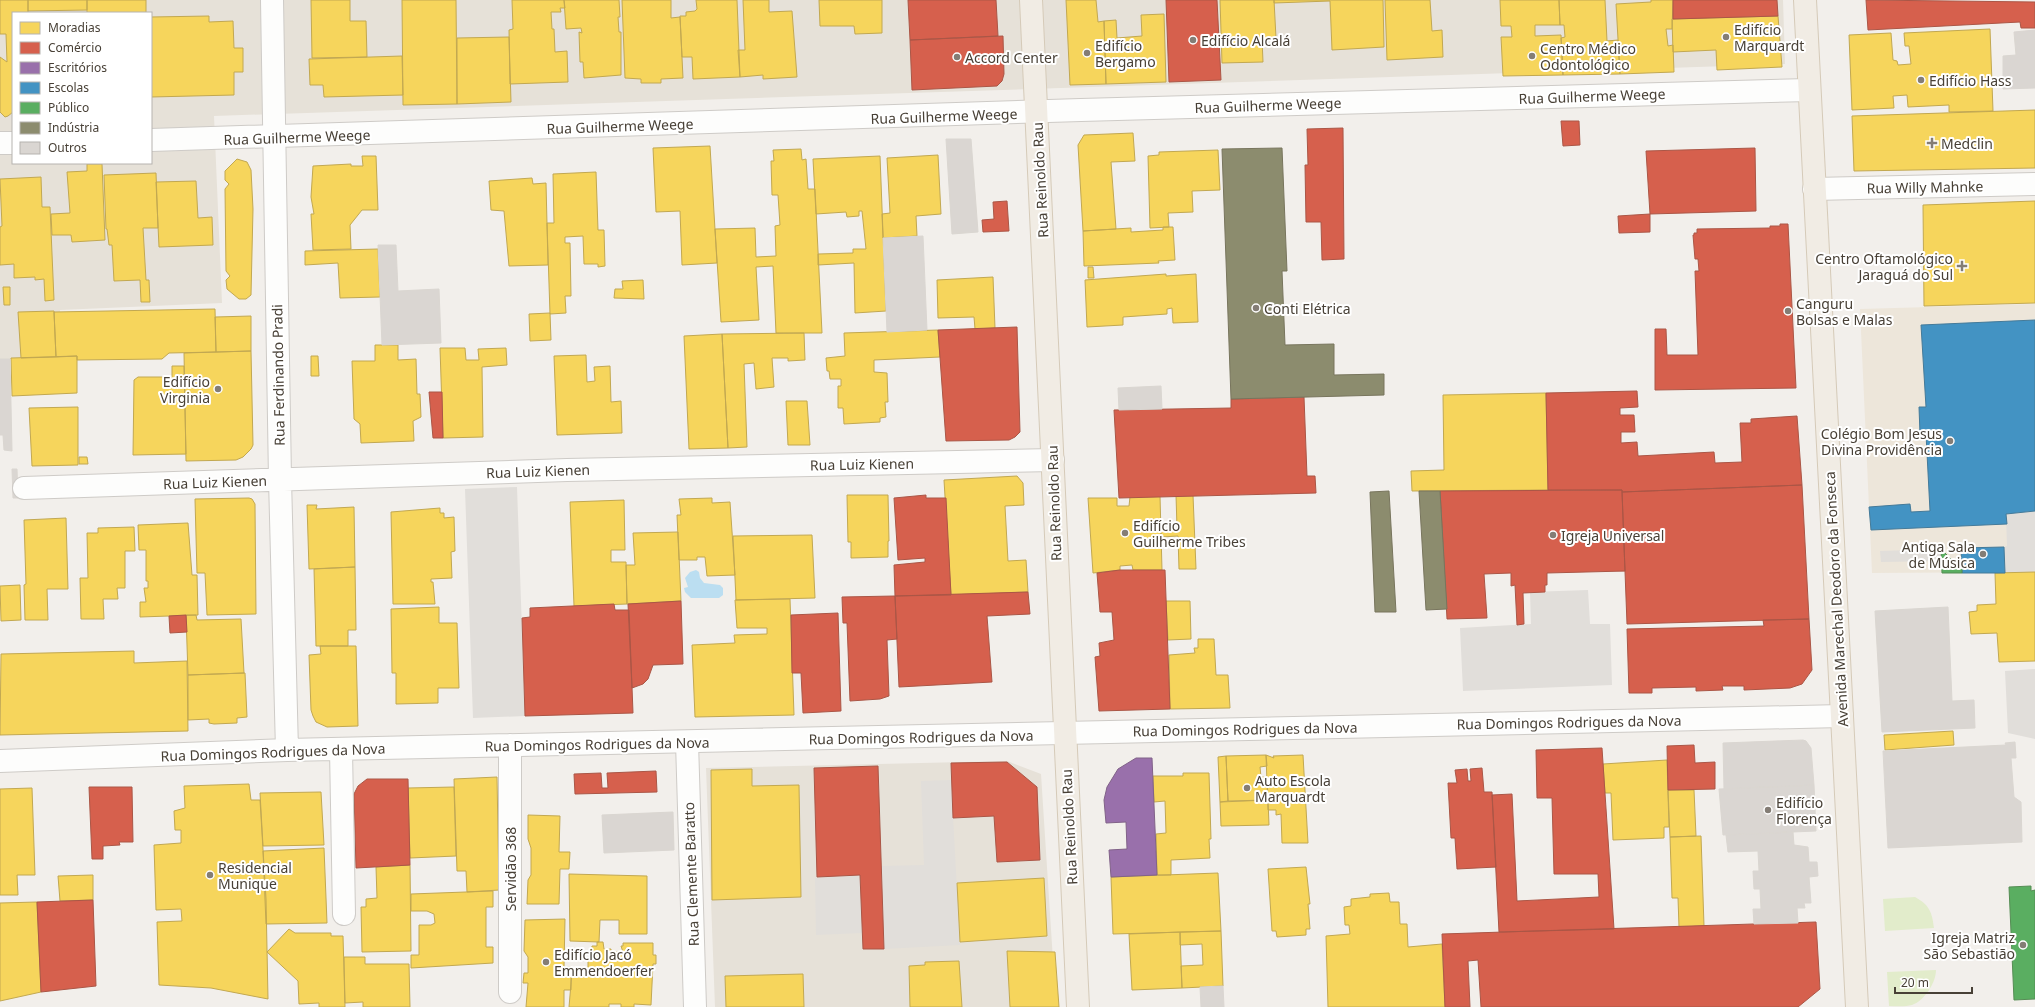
<svg xmlns="http://www.w3.org/2000/svg" width="2035" height="1007" viewBox="0 0 2035 1007" font-family="'Noto Sans',sans-serif">
	<rect width="100%" height="100%" fill="#f2efeb"/>
	<path fill="#e6e1d8" fill-rule="evenodd" d="M0,0H1783L1785,64L214,116L222,303L60,310L63,359H0ZM13,13H151V163H13Z
		M1007,761L1041,774L1056,1007H715L706,768Z"/>
	<path fill="#ede6da" d="M2035,304V572L1872,573L1860,309Z"/>
	<path fill="#e2eccb" d="M1915,897C1929,905 1932,911 1934,928L1885,931L1883,899Z
		M1936,970C1936,983 1924,1001 1912,1005C1905,1007 1896,1006 1889,1006L1887,972Z"/>
	<path fill="#e1deda" d="M517,487L525,716L473,718L465,489Z
		M2035,511V572L2005,573L2004,547L2007,546L2006,514Z
		M1941,549L1942,561L1881,562L1880,551Z
		M1588,590L1590,624H1610L1612,685L1463,691L1460,628L1531,624L1530,592Z
		M2035,669V739L2008,733L2005,671Z
		M951,780L960,945L884,949L881,866L924,865L921,781Z
		M860,875L862,933L816,935L815,878Z"/>
	<path fill="#bbdef1" d="M696,570L699,572L700,578L704,583L720,585L723,588V595L719,598H691L685,592L684,588L688,587L685,578L690,572Z"/>
	<path fill="#f6d55c" stroke="#c2a851" d="M0,0H28V13H13V112L8,116L5,117L0,112V57L7,62L6,34H0Z
		M28,0H87V10L28,11Z
		M87,0H146V13H87Z
		M311,0H350V21H366L367,57L312,58Z
		M402,0H456L457,104L403,105Z
		M512,0H564L565,8H560L561,12H551L552,29H554L555,52L567,51L568,82L510,84L509,30L513,29Z
		M564,0H619L620,17H618L619,32H621V75L584,78L583,62H580L579,32L582,33L581,28L566,29Z
		M622,0H671V18L680,17L683,78L661,79V83H641V79L625,78Z
		M696,0H737L740,77L693,79L692,57H682L680,16H686V12L695,11L697,9Z
		M743,0H769V12L792,11L797,77L763,79V75L740,77L738,50H745Z
		M819,0H882V33L855,34L854,26H820Z
		M1066,0H1096L1098,22L1104,21L1106,84L1070,85Z
		M1220,0H1274L1276,38L1262,39L1263,62L1222,63Z
		M1274,0H1383L1384,47L1332,50L1330,1L1274,3Z
		M1385,0H1430L1432,31L1442,30L1443,57L1387,60Z
		M1500,0H1559L1560,25H1535V36L1561,35L1563,75L1503,76L1501,37H1512L1511,26H1501Z
		M1559,0H1605L1607,41L1618,40L1620,74L1563,75L1561,38L1565,37L1564,25H1560Z
		M1651,0H1673L1672,29H1666L1668,46L1673,45L1674,72L1620,74L1616,4L1651,2Z
		M1164,14L1166,82L1106,84L1104,21L1116,20L1117,38L1142,36L1141,15Z
		M209,16V22L233,21L234,48H243V72H234V95L151,97V17Z
		M1778,16L1782,67L1717,70L1716,50L1673,52L1672,19Z
		M1990,29L1993,111L1949,112V105L1908,107L1907,95L1893,96L1894,108L1852,110L1849,35L1891,33L1893,60L1897,61L1898,65L1911,64L1909,46H1905L1904,33Z
		M509,37L511,102L457,104V38Z
		M402,56L403,95L324,97L323,85H310L309,59Z
		M2035,110V168L1854,171L1852,116Z
		M1133,133L1135,161L1111,162L1116,229L1083,231L1078,145L1084,135Z
		M710,146L717,263L682,265L680,211L656,212L653,148Z
		M801,149L802,160L806,159L808,189H815L822,333H776L773,266L756,267L759,320L721,322L715,229L755,228L756,257L776,256L775,226L780,225L778,195H772L771,161H774L773,150Z
		M1218,150L1220,190L1192,191L1193,212L1168,213L1169,227L1150,228L1148,156L1159,155V152Z
		M938,155L941,214L916,216L917,236L883,238L882,214L890,213L887,158Z
		M362,156H376L378,210H362L350,225L351,249L313,250L311,214H314L311,197L313,166L351,164V166H363Z
		M880,156L886,311L855,313L854,263L818,265V254L853,253V249H866L862,211H859V216L847,217L846,212L816,214L813,159Z
		M237,159L247,162L251,170L253,209L251,295L246,299H239L227,289L226,280L230,276L226,271L225,189L229,184L225,180V171Z
		M87,164H102L105,240L72,242L71,235H52L51,214L70,213L67,172L87,171Z
		M596,172L598,230H604L605,266L598,267V264H584L583,236L565,237V243H570L571,296H565L566,313L550,314L547,223H554L553,174Z
		M156,173L158,228H143L146,280H149L150,302H141L140,280L114,281L112,245H109L107,229H106L104,175Z
		M41,177L42,207H50L54,300L45,301L44,279L35,280V277L14,278V264L0,265V227L2,226L0,179Z
		M532,178L533,184L546,183L548,265L509,266L504,211L491,210L489,181Z
		M196,181L198,218L212,217L213,245L159,247L156,182Z
		M2035,201V303L1924,306L1923,205Z
		M1163,227H1173L1175,260L1158,261L1159,263L1084,266L1083,231L1131,228V232L1163,230Z
		M378,249L380,297L340,298L338,263L305,265V251Z
		M1088,267H1093L1094,278H1088Z
		M1166,274V276L1196,274L1198,322L1173,323L1172,308L1167,309V314L1123,317V325L1087,327L1085,280Z
		M993,277L995,328L975,329L974,317L938,318L937,280Z
		M643,280L644,299L614,298L615,289H623L622,281Z
		M3,287H10V305H4Z
		M215,309L216,352L169,353L162,359L77,360V356L56,357L54,312Z
		M54,311L56,357L21,358L18,312Z
		M550,313L551,340L530,341L529,314Z
		M251,316V351L216,352L215,317Z
		M938,330L940,357L874,360V372L887,373L888,402H885L886,417L880,418V422L844,424L843,408H838V386H841V379H830L829,371H827L826,358L845,356L844,333Z
		M804,333L805,360L788,361V358H772L774,387L756,389L754,363L744,364L747,447L728,448L722,334Z
		M722,334L728,448L689,449L684,336Z
		M375,345H398V360L416,359L417,394H420L421,417L413,421L414,441L361,443L360,424L354,419L352,361H375Z
		M440,348H465L466,360H479L478,349L506,348L507,365L482,367L483,437L443,438Z
		M251,351L253,445L251,449L243,457L236,460L186,461L184,353Z
		M586,355L587,382L595,381L594,367L610,366L611,402L621,401L622,433L557,435L554,356Z
		M77,356V393L12,396L11,358Z
		M311,356H318L319,376H311Z
		M172,366H184L186,454L133,455L134,380L138,377H172Z
		M1546,393L1548,490L1412,491L1411,471L1444,470L1443,395Z
		M786,401H807L810,445H788Z
		M78,407V465L32,466L29,408Z
		M79,457H87L88,464H79Z
		M1017,476L1023,483L1024,505L1005,506L1008,561L1026,560L1028,592L951,595L944,480Z
		M847,495H888L889,541H888V557L851,558V542H848Z
		M1176,495H1193L1196,569H1179L1178,536L1161,537V529L1177,528Z
		M1160,496L1162,570H1133L1132,565L1120,566V570L1093,573L1088,498H1117V506H1129L1130,497Z
		M249,498L252,499L255,504L256,614L207,615L205,573H197L195,499Z
		M712,498V503L730,502L735,575L707,576L705,557H697V560H679L677,515H681L679,499Z
		M624,500L625,550H611V562H626L627,604L574,606L570,502Z
		M307,505H317L316,509L354,507L355,567L309,569Z
		M440,508V513H444V518L454,517L455,551L451,552L452,578L431,579V582H433L435,604H393L391,512Z
		M66,518L68,589H47L48,620H25L24,585L26,584L24,520Z
		M188,523L192,575H197L198,615L140,617V602H146L144,588H148V581H146V550H139L138,525Z
		M134,527L135,551H125V588H117L118,599H103L104,619H81L80,578H88L87,533H98V528Z
		M678,532L681,601L627,604L626,565H635L633,533Z
		M812,535L815,598L736,600L733,536Z
		M355,567L356,630H348V646H316L314,569Z
		M2035,572V661L1999,662L1997,633L1971,634L1969,612L1977,611V605L1996,604L1995,573Z
		M20,585L21,620L1,621L0,586Z
		M790,599L794,715L695,717L692,645L735,643L734,635L767,634V628H737L735,600Z
		M1166,601H1190L1191,639L1168,640Z
		M439,607V623H457L459,688H438V703L396,704V673H392L391,609Z
		M186,615H196L197,620L241,619L244,673L188,675Z
		M1198,639H1214L1216,675H1228L1230,708L1170,709L1169,655L1195,653L1194,648H1198Z
		M320,646H356L358,726L327,727L316,722L313,716L311,710L309,655L321,654Z
		M134,651V663L187,661L188,731L0,735L1,654Z
		M245,673L247,717L237,718V723L214,724L209,723V719L188,720V675Z
		M1953,731L1954,745L1885,750L1884,735Z
		M1266,755L1267,766L1260,767L1261,777H1267L1268,800L1228,801L1226,756Z
		M1266,755L1274,758L1273,756L1303,755L1308,843H1282L1281,814L1276,815V810H1268Z
		M1226,756L1228,801L1220,802L1218,757Z
		M1667,760L1669,827H1664V838L1613,840L1611,793H1605L1603,764Z
		M752,769V786L799,785L801,897L712,900L711,770Z
		M1183,773H1209L1211,839H1209L1210,858L1171,860V875H1157L1156,834L1166,833L1165,801L1154,802L1153,776H1183Z
		M497,777L499,890L467,892L466,871H457L454,779Z
		M249,784L251,800H260L266,899L268,999L211,988L159,985L157,922L182,921L181,909L156,910L154,845L181,843V830H175L174,811L185,808L184,786Z
		M454,787L456,856L410,858L408,788Z
		M32,788L35,875H17L18,895H0V789Z
		M1668,790H1694L1696,836L1670,837Z
		M321,792L324,845L263,846L260,793Z
		M1268,800L1269,825L1221,826L1220,802Z
		M528,815L560,816L559,852H570L569,869H560L559,904H527L528,880L531,875V848L528,839Z
		M1701,836L1704,926L1679,927L1678,898H1672L1670,837Z
		M324,848L327,923L266,924L263,851Z
		M410,865L411,951L362,952L361,907H366V899L377,898L376,867Z
		M1306,867L1310,904H1308L1310,929H1306V935L1277,937L1276,931H1272L1268,869Z
		M1218,873L1221,931L1113,934L1111,877Z
		M569,874L647,876V934H619V920H600L599,942L570,941Z
		M93,875V900L60,901L58,876Z
		M1044,878L1047,936L960,942L957,883Z
		M493,891V907H486V947H493V963L411,968V955H419V925H431L435,923L434,914L427,911H411V894Z
		M1389,893L1390,902H1399L1400,924H1407L1408,947L1442,944L1445,1007H1328L1326,936L1350,934L1349,925H1345L1344,907L1351,906V899L1370,897V894Z
		M37,902L41,992L0,1001V903Z
		M565,919L564,967H571V990H564V1007H526L528,983H523L524,973H528V957L524,951L525,920Z
		M289,929L295,933H331V936H343L345,1007H319V1003L299,1004L298,981L267,952Z
		M1221,931L1223,986L1182,988L1181,966L1203,965L1202,944L1180,945V932Z
		M1180,932L1182,988L1132,990L1129,934Z
		M597,942H603L604,949H611V952H623L621,946H623V943H653V955H656V964H653L651,1005L634,1004V1007H621V1004H609V1007H569L572,972L588,971V957H591L592,946H597Z
		M1007,951L1055,952L1059,1007H1010Z
		M344,957H365V964H409L410,1007H363V1002L345,1003Z
		M959,961L962,1007H910L909,966L925,965V962Z
		M803,974L804,1007H726L725,976Z"/>
	<path fill="#d6604d" stroke="#ab5646" d="M908,0H996L998,36L910,40Z
		M1166,0H1217L1221,80L1169,82Z
		M1673,0H1777L1778,16L1673,19Z
		M1866,0L2035,2V28H2021L2020,22L1868,30Z
		M1003,36L1004,74L1002,81L997,86L912,90L910,40Z
		M1561,121H1579L1580,145L1563,146Z
		M1343,128L1344,259L1322,260L1321,222H1306L1305,165H1308L1307,129Z
		M1755,148L1756,211L1650,214L1646,151Z
		M1007,201L1009,231L983,232L982,220L994,219L993,202Z
		M1650,214V232L1619,233L1618,216Z
		M1780,224H1788L1796,388L1655,390V329H1666L1667,355H1698L1695,271H1699L1698,259H1695L1693,235H1694V233H1697V229L1770,228V226H1780Z
		M1017,327L1020,432L1015,437L1009,440L946,441L938,330Z
		M1637,391L1638,407L1620,408V415H1634L1635,432H1621V443L1637,442L1638,456L1714,452L1715,463L1742,462L1740,423H1751V419L1797,416L1802,485L1622,492V490H1548L1546,393Z
		M429,392H442L443,438H433Z
		M1304,397L1307,476H1315L1316,493L1119,498L1114,410L1231,408V399Z
		M1802,485L1809,619L1627,624L1622,492Z
		M1622,490L1625,571L1547,573V585H1545V592L1523,593L1524,624L1517,625L1515,585L1511,586V573L1484,574L1487,618L1447,619L1440,491Z
		M926,495V498H946L951,595L895,596L894,565L925,562V558L898,560L894,498Z
		M1120,570H1165L1170,709L1099,711L1095,657L1100,656L1099,643L1114,640L1112,612H1100L1097,573Z
		M1028,592L1030,614L987,616L992,682L899,687L895,596Z
		M895,596L897,639L887,640L889,696L880,699L850,701L847,623H843L842,597Z
		M681,601L683,664L653,665L648,679L643,684L632,688L628,604Z
		M614,604L615,610H629L633,713L525,716L522,618L530,617V608Z
		M838,613L841,711L803,713L801,673H792L791,615Z
		M186,615L187,632L170,633L169,616Z
		M1809,619L1812,670L1802,684L1790,688L1744,690V686H1722L1723,690L1696,691V687L1652,688V693H1629L1627,629L1764,626L1763,620Z
		M1694,745L1695,763L1715,762V789L1668,790L1667,746Z
		M1602,748L1614,929L1499,932L1492,795L1512,794L1517,901L1599,897L1598,874H1554L1552,798H1537L1536,750Z
		M1007,762L1037,787L1040,860L997,862L994,816L953,818L951,763Z
		M878,766L884,949H863L860,875L817,877L814,768Z
		M1482,768L1484,792H1492L1496,867L1457,869L1455,838H1451L1448,783H1457L1455,770L1467,769L1468,781H1471L1470,769Z
		M656,771L657,792L575,794L574,774L601,773L602,788H608L607,773Z
		M367,779H408L410,865L356,868L354,794L358,786Z
		M89,787H132L133,842H119L120,845L103,846V859H92Z
		M93,900L96,986L41,992L37,902Z
		M1816,922L1820,989L1798,1007H1481L1478,960L1468,961L1470,1007H1445L1442,934Z"/>
	<path fill="#9970ab" stroke="#816288" d="M1136,758H1152L1157,875L1111,877L1109,850L1127,849L1126,822L1106,823L1104,800L1107,787L1118,769Z"/>
	<path fill="#4393c3" stroke="#447a99" d="M2035,320V511L2006,514L2007,524L1871,530L1869,507L1910,504L1911,512L1930,511L1926,434H1920L1919,407H1926L1921,325Z
		M2004,547L2005,573H1962L1961,548Z"/>
	<path fill="#5aae61" stroke="#558d54" d="M1941,549L1956,564V560H1962V573H1942Z
		M2031,886V891L2035,890V999L2014,1000L2009,887Z"/>
	<path fill="#8c8c6e" stroke="#78755d" d="M1282,148L1287,271H1282L1285,345L1334,344V375L1384,374V395L1231,399L1222,149Z
		M1389,491L1396,612H1375L1370,492Z
		M1419,491H1440L1447,609L1426,610Z"/>
	<path fill="#dad6d2" stroke="#dad6d1" d="M2035,30V88L2003,89V56L2016,55L2014,32Z
		M946,139H971L978,232L952,234Z
		M923,236L927,330L887,332L883,238Z
		M378,245H396L398,291L439,289L441,343L382,345Z
		M0,359H10L12,451L4,450L3,435H0Z
		M1161,386L1162,409L1119,410L1118,388Z
		M12,469H17L18,498H13Z
		M1948,607L1952,701L1974,700L1975,728L1882,732L1875,611Z
		M1803,740L1806,741L1811,748L1814,785L1724,789L1723,743Z
		M2015,742L2016,758H2011L2014,797L2021,802L2022,842L1888,848L1883,751L2006,745L2005,743Z
		M1814,785L1816,831L1723,835L1719,789Z
		M673,812L674,850L604,853L602,815Z
		M1793,832L1794,845L1808,847L1809,862H1817L1818,876L1809,877L1811,903H1804L1805,908H1797L1798,923L1754,924L1753,909H1761L1760,889H1754L1753,871H1759L1758,851L1728,852L1726,835Z
		M1223,986L1224,1007H1201L1200,987Z"/>
	<g fill="none" stroke-linecap="round" stroke-linejoin="round">
		<g stroke="#cecbc7" stroke-width="24">
			<path id="minor" d="M272,0L280,479L287,750
				M151,140L1081,110L1809,90
				M0,143H13
				M1814,189L2035,184
				M24,488L567,470L1053,460
				M687,742L695,1007
				M341,750L344,914
				M0,761L287,750L1842,716
				M510,992V745"/>
		</g>
		<g stroke="#d5cab8" stroke-width="24">
			<path id="major" d="M1031,0L1078,1007
				M1805,0L1857,1007"/>
		</g>
		<use href="#minor" stroke="#fdfdfc" stroke-width="22"/>
		<use href="#major" stroke="#f1ece4" stroke-width="22"/>
	</g>
	<g fill="#847d75" stroke="#fff" stroke-width="1.5">
		<circle cx="1726" cy="37" r="4"/>
		<circle cx="1193" cy="40" r="4"/>
		<circle cx="1087" cy="53" r="4"/>
		<circle cx="1532" cy="56" r="4"/>
		<circle cx="957" cy="57" r="4"/>
		<circle cx="1921" cy="80" r="4"/>
		<path d="M1930 137h4v4h4v4h-4v4h-4v-4h-4v-4h4z"/>
		<path d="M1960 260h4v4h4v4h-4v4h-4v-4h-4v-4h4z"/>
		<circle cx="1256" cy="308" r="4"/>
		<circle cx="1788" cy="311" r="4"/>
		<circle cx="218" cy="389" r="4"/>
		<circle cx="1950" cy="441" r="4"/>
		<circle cx="1125" cy="533" r="4"/>
		<circle cx="1553" cy="535" r="4"/>
		<circle cx="1983" cy="554" r="4"/>
		<circle cx="1247" cy="788" r="4"/>
		<circle cx="1768" cy="810" r="4"/>
		<circle cx="210" cy="875" r="4"/>
		<circle cx="2023" cy="945" r="4"/>
		<circle cx="546" cy="962" r="4"/>
	</g>
	<g text-anchor="middle" dominant-baseline="central" stroke-width="4" stroke-linejoin="round" paint-order="stroke">
		<g font-size="14" fill="#484036" stroke="#fff" text-anchor="start">
			<text x="1734" y="29">Edifício<tspan x="1734" dy="16">Marquardt</tspan></text>
			<text x="1201" y="40">Edifício Alcalá</text>
			<text x="1095" y="45">Edifício<tspan x="1095" dy="16">Bergamo</tspan></text>
			<text x="1540" y="48">Centro Médico<tspan x="1540" dy="16">Odontológico</tspan></text>
			<text x="965" y="57">Accord Center</text>
			<text x="1929" y="80">Edifício Hass</text>
			<text x="1941" y="143">Medclin</text>
			<text x="1953" y="258" text-anchor="end">Centro Oftamológico<tspan x="1953" dy="16">Jaraguá do Sul</tspan></text>
			<text x="1796" y="303">Canguru<tspan x="1796" dy="16">Bolsas e Malas</tspan></text>
			<text x="1264" y="308">Conti Elétrica</text>
			<text x="210" y="381" text-anchor="end">Edifício<tspan x="210" dy="16">Virginia</tspan></text>
			<text x="1942" y="433" text-anchor="end">Colégio Bom Jesus<tspan x="1942" dy="16">Divina Providência</tspan></text>
			<text x="1133" y="525">Edifício<tspan x="1133" dy="16">Guilherme Tribes</tspan></text>
			<text x="1561" y="535">Igreja Universal</text>
			<text x="1975" y="546" text-anchor="end">Antiga Sala<tspan x="1975" dy="16">de Música</tspan></text>
			<text x="1255" y="780">Auto Escola<tspan x="1255" dy="16">Marquardt</tspan></text>
			<text x="1776" y="802">Edifício<tspan x="1776" dy="16">Florença</tspan></text>
			<text x="218" y="867">Residencial<tspan x="218" dy="16">Munique</tspan></text>
			<text x="2015" y="937" text-anchor="end">Igreja Matriz<tspan x="2015" dy="16">São Sebastião</tspan></text>
			<text x="554" y="954">Edifício Jacó<tspan x="554" dy="16">Emmendoerfer</tspan></text>
		</g>
		<g font-size="14" fill="#484036" stroke="#fff">
			<text transform="translate(1592 96) rotate(-2)">Rua Guilherme Weege</text>
			<text transform="translate(1268 105) rotate(-2)">Rua Guilherme Weege</text>
			<text transform="translate(944 116) rotate(-2)">Rua Guilherme Weege</text>
			<text transform="translate(620 126) rotate(-2)">Rua Guilherme Weege</text>
			<text transform="translate(297 137) rotate(-2)">Rua Guilherme Weege</text>
			<text transform="translate(1040 180) rotate(-93)">Rua Reinoldo Rau</text>
			<text transform="translate(1925 187) rotate(-1)">Rua Willy Mahnke</text>
			<text transform="translate(278 375) rotate(-91)">Rua Ferdinando Pradi</text>
			<text transform="translate(862 464) rotate(-1)">Rua Luiz Kienen</text>
			<text transform="translate(538 471) rotate(-2)">Rua Luiz Kienen</text>
			<text transform="translate(215 482) rotate(-2)">Rua Luiz Kienen</text>
			<text transform="translate(1054 503) rotate(-92)">Rua Reinoldo Rau</text>
			<text transform="translate(1836 599) rotate(-93)">Avenida Marechal Deodoro da Fonseca</text>
			<text transform="translate(1569 722) rotate(-1)">Rua Domingos Rodrigues da Nova</text>
			<text transform="translate(1245 729) rotate(-1)">Rua Domingos Rodrigues da Nova</text>
			<text transform="translate(921 737) rotate(-1)">Rua Domingos Rodrigues da Nova</text>
			<text transform="translate(597 744) rotate(-1)">Rua Domingos Rodrigues da Nova</text>
			<text transform="translate(273 752) rotate(-2)">Rua Domingos Rodrigues da Nova</text>
			<text transform="translate(1069 827) rotate(-93)">Rua Reinoldo Rau</text>
			<text transform="translate(510 869) rotate(-90)">Servidão 368</text>
			<text transform="translate(691 874) rotate(-92)">Rua Clemente Baratto</text>
		</g>
	</g>
	<rect x="12" y="12" width="140" height="152" fill="#ffffff" stroke="#b6b3af"/>
	<rect x="20" y="22" width="20" height="12" fill="#f6d55c" stroke="#b6b3af"/>
	<text x="48" y="32" font-size="12" fill="#484036">Moradias</text>
	<rect x="20" y="42" width="20" height="12" fill="#d6604d" stroke="#b6b3af"/>
	<text x="48" y="52" font-size="12" fill="#484036">Comércio</text>
	<rect x="20" y="62" width="20" height="12" fill="#9970ab" stroke="#b6b3af"/>
	<text x="48" y="72" font-size="12" fill="#484036">Escritórios</text>
	<rect x="20" y="82" width="20" height="12" fill="#4393c3" stroke="#b6b3af"/>
	<text x="48" y="92" font-size="12" fill="#484036">Escolas</text>
	<rect x="20" y="102" width="20" height="12" fill="#5aae61" stroke="#b6b3af"/>
	<text x="48" y="112" font-size="12" fill="#484036">Público</text>
	<rect x="20" y="122" width="20" height="12" fill="#8c8c6e" stroke="#b6b3af"/>
	<text x="48" y="132" font-size="12" fill="#484036">Indústria</text>
	<rect x="20" y="142" width="20" height="12" fill="#dad6d2" stroke="#b6b3af"/>
	<text x="48" y="152" font-size="12" fill="#484036">Outros</text>
	<path d="M1895 987v6h77v-6" fill="none" stroke="#484036" stroke-width="2"/>
	<text x="1901" y="987" font-size="12" fill="#484036" stroke="#ffffff" stroke-width="3" paint-order="stroke">20 m</text>
</svg>
